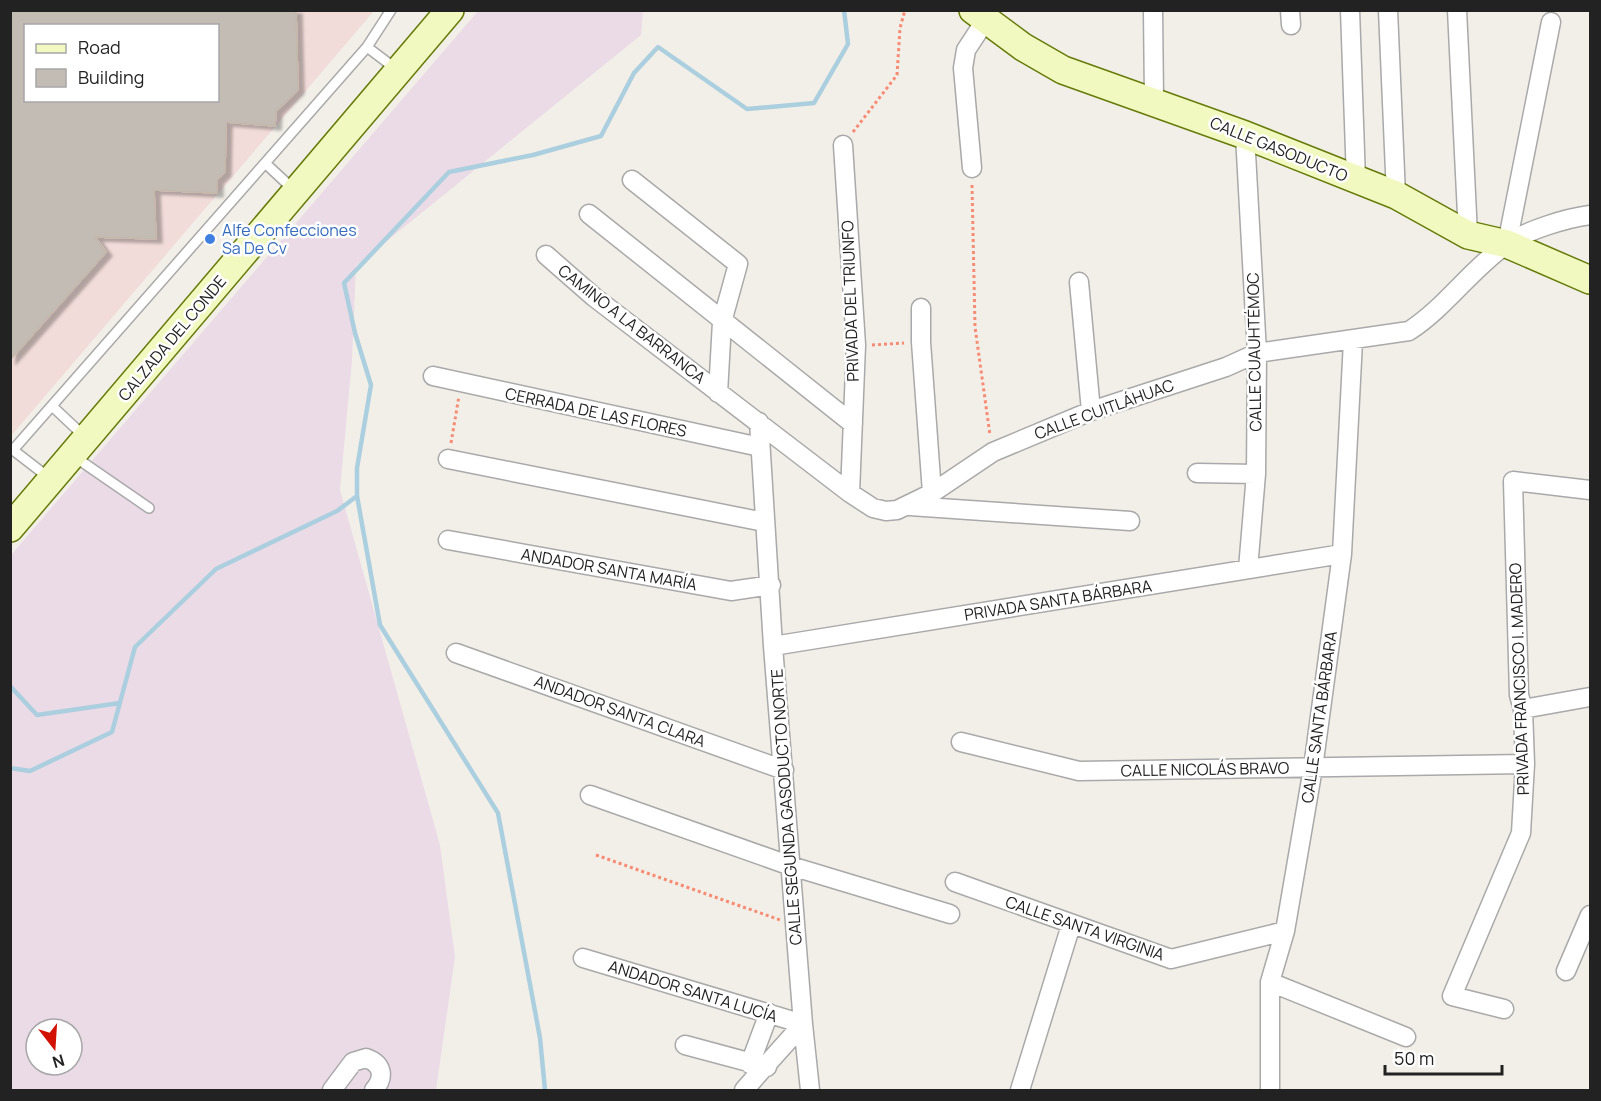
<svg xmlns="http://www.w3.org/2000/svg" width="1601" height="1101" viewBox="0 0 1601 1101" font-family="Manrope,sans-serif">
	<defs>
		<filter id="shadow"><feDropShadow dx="6" dy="4" stdDeviation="1.5" flood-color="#0004"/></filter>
	</defs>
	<rect width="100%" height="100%" fill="#f2efe9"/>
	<path fill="#f2dcd9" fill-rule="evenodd" d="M11,11H374L11,436ZM26,26H218V100H26Z"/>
	<path fill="#ebdbe7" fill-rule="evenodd" d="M478,11H643L641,35L356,266L352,360L340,490L440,845L455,957L436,1090H11V555ZM36,1029H72V1065H36Z"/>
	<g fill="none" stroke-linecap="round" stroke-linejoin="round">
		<path stroke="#abcfde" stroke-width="4.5" d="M10,686L37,715L120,703
			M10,768L30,771L112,732L135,647L216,569L337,511L357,496
			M545,1090L540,1038L498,813L380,625L357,496V468L371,385L355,333L344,283L449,172L533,155L601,136L634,73L658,47L747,109L814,103L848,44L844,10"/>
	</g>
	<path fill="#c3bcb5" stroke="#c4b8ab" stroke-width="1.5" fill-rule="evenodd" filter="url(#shadow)" d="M10,10H296L298,90L276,111L275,126L226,122L225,172L217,180V193L154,190L156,239L95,237L106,252L10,360ZM26,26H218V100H26Z"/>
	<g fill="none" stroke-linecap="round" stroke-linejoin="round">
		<g stroke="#a9a9a9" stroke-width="12">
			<path id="lane" d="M367,47L396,69
				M265,163L294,190
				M52,406L85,437
				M75,457L149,508
				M48,477L13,450L367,47L391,10"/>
		</g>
		<g stroke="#a9a9a9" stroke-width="21">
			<path id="street" d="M1153,10L1154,100
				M1290,10L1291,25
				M1350,10L1356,180
				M1388,10L1396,195
				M1457,10L1468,235
				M1245,135L1257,353L1256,474L1248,569
				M843,145L856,345L850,493
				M972,168L963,68L966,50L985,21
				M632,180L738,264L722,322L718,393
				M589,214L853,424
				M1507,244L1551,22
				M546,255L594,297L850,493L873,508L886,511L897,510L932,493L993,452L1091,411L1226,367L1257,353L1409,331C1446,307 1471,269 1507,244C1527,230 1567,218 1590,215
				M1079,282L1091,411
				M921,308V342L932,493
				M433,376L760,447
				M759,422L773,646L803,1024L810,1090
				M448,459L764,522
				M1197,473L1256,474
				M910,506L1130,521
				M448,540L731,591L771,585
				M773,646L1342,554
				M456,653L784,770
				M1523,709L1590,697
				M961,742L1079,771L1525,764
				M590,795L791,866L950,914
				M955,882L1171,959L1285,931
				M583,958L803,1024L744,1090
				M1566,971L1590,915
				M1270,982L1406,1037
				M1504,1009L1452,996L1521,833L1525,764L1523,709L1519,695L1513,481L1590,490
				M685,1045L767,1067
				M750,1064L769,1013
				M332,1090L353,1062L366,1058C383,1064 385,1077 374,1090
				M1020,1090L1071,925
				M1270,1090V982L1285,931L1313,768L1342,554L1353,341"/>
		</g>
		<g stroke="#667b07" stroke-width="30">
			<path id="secondary" d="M973,10L1023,47L1063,70L1245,135L1396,195L1468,235L1507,244L1590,280
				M10,528L450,10"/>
		</g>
		<path stroke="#f88b74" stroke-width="3" stroke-dasharray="3 3" stroke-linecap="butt" d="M853,132L897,75L900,28L905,10
			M972,185L975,327L990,435
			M872,345L904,343
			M451,443L459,396
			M596,855L780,920"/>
		<use href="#lane" stroke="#fff" stroke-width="9"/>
		<use href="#street" stroke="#fff" stroke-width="18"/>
		<use href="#secondary" stroke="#f2f9c0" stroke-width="27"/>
	</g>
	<circle fill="#3f7fe0" stroke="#fff" stroke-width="2" cx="210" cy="239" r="6"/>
	<g text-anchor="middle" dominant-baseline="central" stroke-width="5" stroke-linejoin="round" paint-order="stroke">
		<g font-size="16" fill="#222" stroke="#fff">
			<text transform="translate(1279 149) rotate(22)">CALLE GASODUCTO</text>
			<text transform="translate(850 301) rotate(-92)">PRIVADA DEL TRIUNFO</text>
			<text transform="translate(632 324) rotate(38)">CAMINO A LA BARRANCA</text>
			<text transform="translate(172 338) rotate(-50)">CALZADA DEL CONDE</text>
			<text transform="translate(1254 352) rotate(-91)">CALLE CUAUHTÉMOC</text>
			<text transform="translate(1104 409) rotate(-20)">CALLE CUITLÁHUAC</text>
			<text transform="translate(596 412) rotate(12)">CERRADA DE LAS FLORES</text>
			<text transform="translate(609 569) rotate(10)">ANDADOR SANTA MARÍA</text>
			<text transform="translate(1058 600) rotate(-9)">PRIVADA SANTA BÁRBARA</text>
			<text transform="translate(1519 679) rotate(-92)">PRIVADA FRANCISCO I. MADERO</text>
			<text transform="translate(620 711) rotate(20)">ANDADOR SANTA CLARA</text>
			<text transform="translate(1319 717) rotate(-82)">CALLE SANTA BÁRBARA</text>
			<text transform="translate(1205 769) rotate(-1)">CALLE NICOLÁS BRAVO</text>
			<text transform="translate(786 807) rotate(-94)">CALLE SEGUNDA GASODUCTO NORTE</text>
			<text transform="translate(1085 928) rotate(19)">CALLE SANTA VIRGINIA</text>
			<text transform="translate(693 991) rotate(17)">ANDADOR SANTA LUCÍA</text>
		</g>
		<g font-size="16" fill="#366cbe" stroke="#fff" text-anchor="start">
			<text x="222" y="230">Alfe Confecciones<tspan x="222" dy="18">Sa De Cv</tspan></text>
		</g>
	</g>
	<rect width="1601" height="1101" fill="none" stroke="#222222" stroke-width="24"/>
	<rect x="24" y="24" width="195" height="78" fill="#ffffff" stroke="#a7a7a7" stroke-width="1.5"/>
	<rect x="36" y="44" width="30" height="9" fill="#f2f9c0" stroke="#a7a7a7" stroke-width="1.5"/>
	<text x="78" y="54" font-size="18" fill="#222222">Road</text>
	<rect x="36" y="69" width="30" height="18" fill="#c3bcb5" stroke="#a7a7a7" stroke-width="1.5"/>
	<text x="78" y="84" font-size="18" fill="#222222">Building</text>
	<g transform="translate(54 1047) rotate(163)"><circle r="28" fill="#ffffff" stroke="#a7a7a7" stroke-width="1.5"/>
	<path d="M0-4.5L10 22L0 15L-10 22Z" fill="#d11203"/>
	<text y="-9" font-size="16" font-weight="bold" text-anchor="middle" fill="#222222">N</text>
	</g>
	<path d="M1385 1065v9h117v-9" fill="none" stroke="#222222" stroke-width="3"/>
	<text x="1394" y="1065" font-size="18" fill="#222222" stroke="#ffffff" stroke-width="4.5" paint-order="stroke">50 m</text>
</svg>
